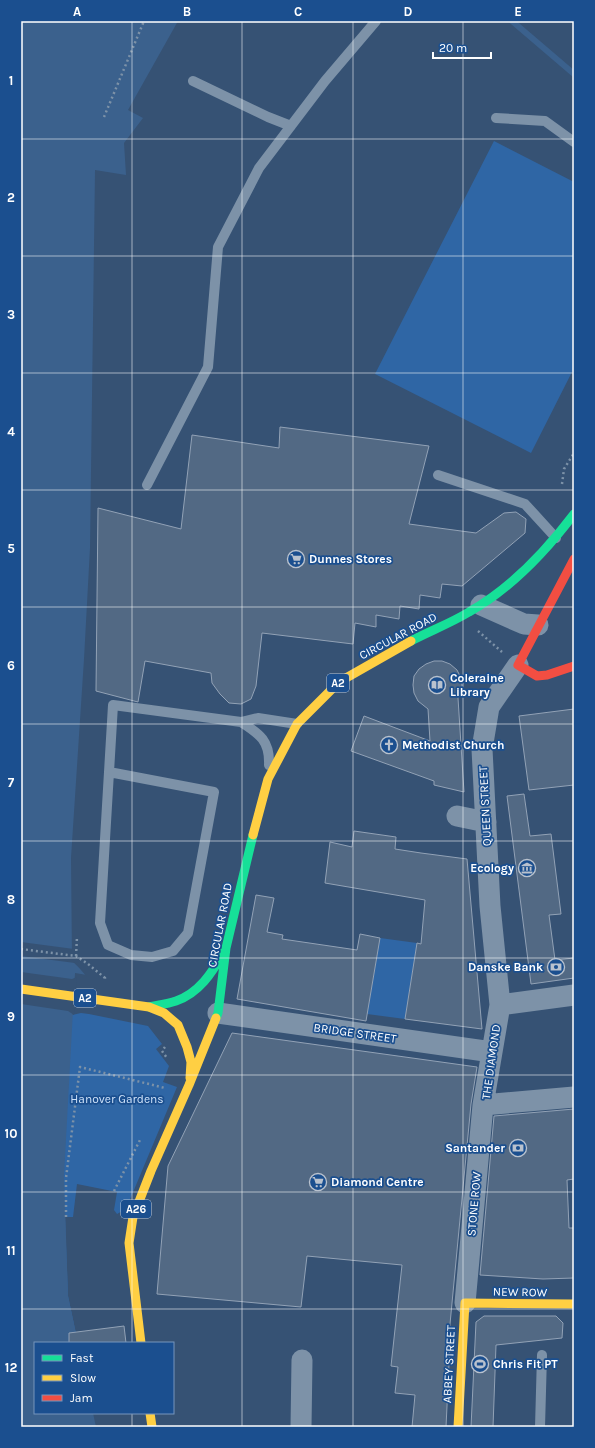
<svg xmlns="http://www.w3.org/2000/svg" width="595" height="1448" viewBox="0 0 595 1448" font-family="Karla,sans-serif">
	<rect width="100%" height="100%" fill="#365274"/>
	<path fill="#2f66a5" d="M494,141L574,182V368L531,453L375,374Z
		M380,938L417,943L405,1019L367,1014Z
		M68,1011L72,1015L81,1013L89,1014L148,1026L162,1044L156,1049L169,1066L163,1082L177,1087L126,1209L117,1214L114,1210L117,1192L77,1184L73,1217H65L68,1296L78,1343L56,1292Z"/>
	<path fill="#3b618d" d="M21,21H178L128,110L143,118L124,143L126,175L95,170L90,548L84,659L71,858L72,961L87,975L75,973L64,1176L68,1296L78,1343H35V1413H93L96,1427H21Z"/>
	<path fill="#365274" d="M21,942L74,949V960L89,973V976L87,977L75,963L21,956Z
		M21,972L72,979L77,977L74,1015L68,1011L21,1004Z"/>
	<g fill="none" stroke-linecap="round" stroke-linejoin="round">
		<path stroke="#3b618d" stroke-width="6" d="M512,21L574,74"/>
	</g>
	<path fill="#526984" stroke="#92a2b6" d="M280,427L429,446L409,524L476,533L504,513L516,512L526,519L525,533L462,586L442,584L440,598L420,595L419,609L400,606L399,619L376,615V627L355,623L353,644L262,633L256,686L251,699L241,704L229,703L220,694L212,683L211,673L145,661L138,702L96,691L98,508L181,529L192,435L279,448Z
		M434,661H442L450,664L457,670L461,678L462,686L458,698L464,792L434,785V781L351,751L364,716L430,741L428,709L418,701L414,693L413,685L414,676L419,669L426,664Z
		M574,709V785L529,790L519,716Z
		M524,794L530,836L551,834L561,914L549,915L555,960L574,958V978L531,984L507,796Z
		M354,831L396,837L395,849L421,853L467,859L482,1029L405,1019L417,943L421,944L425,900L325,883L330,842L352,847Z
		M256,895L274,898L267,932L283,935L282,939L357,950L360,934L380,938L366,1021L237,999Z
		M232,1033L477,1067L471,1104L448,1345L450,1343L446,1427H412L415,1395L395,1393L398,1367L391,1366L402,1265L307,1256L301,1307L157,1294L168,1166Z
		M574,1109V1179L567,1180L569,1228H574V1278L543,1279L480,1275L494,1116Z
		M484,1316H556L563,1323L562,1338L496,1345L493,1427H471L476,1322Z
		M124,1326L126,1343H69V1333Z"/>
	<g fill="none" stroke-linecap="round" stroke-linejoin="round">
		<path stroke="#7d92a8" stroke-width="2.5" stroke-dasharray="2 3" stroke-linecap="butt" d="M104,117L144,21
			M562,484L564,469L574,453
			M478,631L502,652
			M21,949L76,956L88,964L105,978L103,980
			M76,956L77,937
			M165,1047L162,1051L167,1058
			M114,1191L141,1138
			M66,1217V1178L80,1067L165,1088"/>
		<path stroke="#7d92a8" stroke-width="10" d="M193,81L268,117L291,126
			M496,118L545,121L574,142
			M438,475L525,504L556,538
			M147,485L208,367L218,247L259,168L325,81L376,21
			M241,722C260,734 270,741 269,765
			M109,772L214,792L188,933L173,951L152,957L131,955L108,945L100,923L113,705L241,722L258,718L297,724
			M540,1427L542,1355"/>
		<path stroke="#7d92a8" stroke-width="21" d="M481,605L524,624L538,625
			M457,816L486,822
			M574,995L500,1005L483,1105L574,1097
			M500,1005L490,906L482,749L489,707L518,665
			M218,1013L492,1052
			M465,1303L483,1105
			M301,1427L302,1360"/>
		<path stroke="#16e098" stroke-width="9" d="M411,641C430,631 451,623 469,612C510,589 546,551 574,514
			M149,1007C158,1005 167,1004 176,1001C199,993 212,973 223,953
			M216,1018L218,1013L226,948L253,835"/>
		<path stroke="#ffcf43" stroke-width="9" d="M253,835L268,779L297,724L339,682L411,641
			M21,989L149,1007L164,1013L178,1025L187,1047L191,1062L190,1078
			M141,1343L129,1243L133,1217L151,1171L189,1085L216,1018
			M150,1413L152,1427
			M458,1427L465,1303L574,1304"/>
		<path stroke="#f24e42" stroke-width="9" d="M574,559L518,665L537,676L547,675L574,666"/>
	</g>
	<path fill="none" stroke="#fff" stroke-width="1" stroke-opacity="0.55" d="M132,21V1343M242,21V1427M353,21V1427M463,21V1427M21,139H574M21,256H574M21,373H574M21,490H574M21,607H574M21,724H574M21,841H574M21,958H574M21,1075H574M21,1192H574M21,1309H574M132,1413V1427"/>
	<defs>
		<g id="supermarket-ring" transform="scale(0.9)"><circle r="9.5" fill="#1b4f8f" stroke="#b9c2ce" stroke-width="1.5"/><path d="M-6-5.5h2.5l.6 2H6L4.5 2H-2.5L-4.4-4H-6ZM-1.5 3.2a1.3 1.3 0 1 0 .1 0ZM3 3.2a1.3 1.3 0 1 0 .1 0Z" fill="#b9c2ce"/></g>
		<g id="library-ring" transform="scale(0.9)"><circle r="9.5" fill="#1b4f8f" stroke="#b9c2ce" stroke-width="1.5"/><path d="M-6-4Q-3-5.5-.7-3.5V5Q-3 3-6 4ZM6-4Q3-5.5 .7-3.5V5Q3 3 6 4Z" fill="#b9c2ce"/></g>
		<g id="church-ring" transform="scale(0.9)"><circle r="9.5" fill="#1b4f8f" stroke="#b9c2ce" stroke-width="1.5"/><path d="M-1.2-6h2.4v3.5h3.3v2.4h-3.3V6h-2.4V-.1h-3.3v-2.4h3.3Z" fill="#b9c2ce"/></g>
		<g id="museum-ring" transform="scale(0.9)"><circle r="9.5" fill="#1b4f8f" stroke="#b9c2ce" stroke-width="1.5"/><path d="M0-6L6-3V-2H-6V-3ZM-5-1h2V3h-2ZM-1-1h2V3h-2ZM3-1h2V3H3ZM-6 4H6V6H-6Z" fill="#b9c2ce"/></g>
		<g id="bank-ring" transform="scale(0.9)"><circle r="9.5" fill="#1b4f8f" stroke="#b9c2ce" stroke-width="1.5"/><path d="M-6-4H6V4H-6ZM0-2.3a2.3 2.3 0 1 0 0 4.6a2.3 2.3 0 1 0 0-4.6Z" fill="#b9c2ce"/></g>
		<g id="stadium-ring" transform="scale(0.9)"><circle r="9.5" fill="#1b4f8f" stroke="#b9c2ce" stroke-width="1.5"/><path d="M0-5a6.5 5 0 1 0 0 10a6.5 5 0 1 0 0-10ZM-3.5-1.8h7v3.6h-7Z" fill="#b9c2ce"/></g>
	</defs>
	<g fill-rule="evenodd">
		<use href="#supermarket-ring" x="296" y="559"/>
		<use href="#library-ring" x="437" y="685"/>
		<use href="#church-ring" x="389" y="745"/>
		<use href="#museum-ring" x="527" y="868"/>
		<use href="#bank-ring" x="556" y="967"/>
		<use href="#bank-ring" x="518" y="1148"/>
		<use href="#supermarket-ring" x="318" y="1182"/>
		<use href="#stadium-ring" x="480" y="1364"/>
	</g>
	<g text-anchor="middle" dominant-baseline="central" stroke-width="3.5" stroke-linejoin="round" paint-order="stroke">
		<g fill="#1b4f8f" stroke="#bbcadd" stroke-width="1">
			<rect x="327" y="674" width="22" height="18" rx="3"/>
			<rect x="74" y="989" width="22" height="18" rx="3"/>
			<rect x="121" y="1200" width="30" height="18" rx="3"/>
		</g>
		<g font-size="11" font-weight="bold" fill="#fff">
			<text x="338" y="683">A2</text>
			<text x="85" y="998">A2</text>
			<text x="136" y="1209">A26</text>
		</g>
		<g font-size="12" font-weight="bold" fill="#fff" stroke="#1b4f8f" text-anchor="start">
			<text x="309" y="559">Dunnes Stores</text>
			<text x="450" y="678">Coleraine<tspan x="450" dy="14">Library</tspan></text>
			<text x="402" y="745">Methodist Church</text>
			<text x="514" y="868" text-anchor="end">Ecology</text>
			<text x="543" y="967" text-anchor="end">Danske Bank</text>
			<text x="505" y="1148" text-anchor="end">Santander</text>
			<text x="331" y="1182">Diamond Centre</text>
			<text x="493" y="1364">Chris Fit PT</text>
		</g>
		<g font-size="12" fill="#fff" stroke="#1b4f8f">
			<text transform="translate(398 636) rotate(-28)">CIRCULAR ROAD</text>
			<text transform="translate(485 806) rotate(-93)">QUEEN STREET</text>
			<text transform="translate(220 925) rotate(-79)">CIRCULAR ROAD</text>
			<text transform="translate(355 1033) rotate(8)">BRIDGE STREET</text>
			<text transform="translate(491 1062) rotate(-82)">THE DIAMOND</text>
			<text transform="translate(474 1204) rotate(-85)">STONE ROW</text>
			<text transform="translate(520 1292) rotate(1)">NEW ROW</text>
			<text transform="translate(449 1364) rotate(-87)">ABBEY STREET</text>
		</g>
		<g font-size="12" fill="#cfe3fa" stroke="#1b4f8f">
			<text x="117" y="1099">Hanover Gardens</text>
		</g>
	</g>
	<rect width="595" height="1448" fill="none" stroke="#1b4f8f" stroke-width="44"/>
	<rect x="34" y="1342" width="140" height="72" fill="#1b4f8f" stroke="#7695bc"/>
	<rect x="42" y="1355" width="20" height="6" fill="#16e098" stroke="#7695bc"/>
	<text x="70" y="1362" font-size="12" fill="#ffffff">Fast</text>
	<rect x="42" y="1375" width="20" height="6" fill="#ffcf43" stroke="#7695bc"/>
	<text x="70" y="1382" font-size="12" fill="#ffffff">Slow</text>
	<rect x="42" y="1395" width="20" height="6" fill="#f24e42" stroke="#7695bc"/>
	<text x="70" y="1402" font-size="12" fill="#ffffff">Jam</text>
	<path d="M433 52v6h58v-6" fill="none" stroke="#ffffff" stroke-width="2"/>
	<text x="439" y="52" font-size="12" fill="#ffffff" stroke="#1b4f8f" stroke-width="3" paint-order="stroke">20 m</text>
	<rect x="22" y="22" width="551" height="1404" fill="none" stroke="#fff" stroke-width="1.5"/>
	<g font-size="13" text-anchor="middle" font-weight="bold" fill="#fff">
		<text x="77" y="16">A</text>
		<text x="187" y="16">B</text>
		<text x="298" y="16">C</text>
		<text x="408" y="16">D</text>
		<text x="518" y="16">E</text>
		<text x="11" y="85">1</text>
		<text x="11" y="202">2</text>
		<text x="11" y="319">3</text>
		<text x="11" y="436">4</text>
		<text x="11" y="553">5</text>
		<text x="11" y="670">6</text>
		<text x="11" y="787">7</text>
		<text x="11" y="904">8</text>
		<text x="11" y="1021">9</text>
		<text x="11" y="1138">10</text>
		<text x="11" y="1255">11</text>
		<text x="11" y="1372">12</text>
	</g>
</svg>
